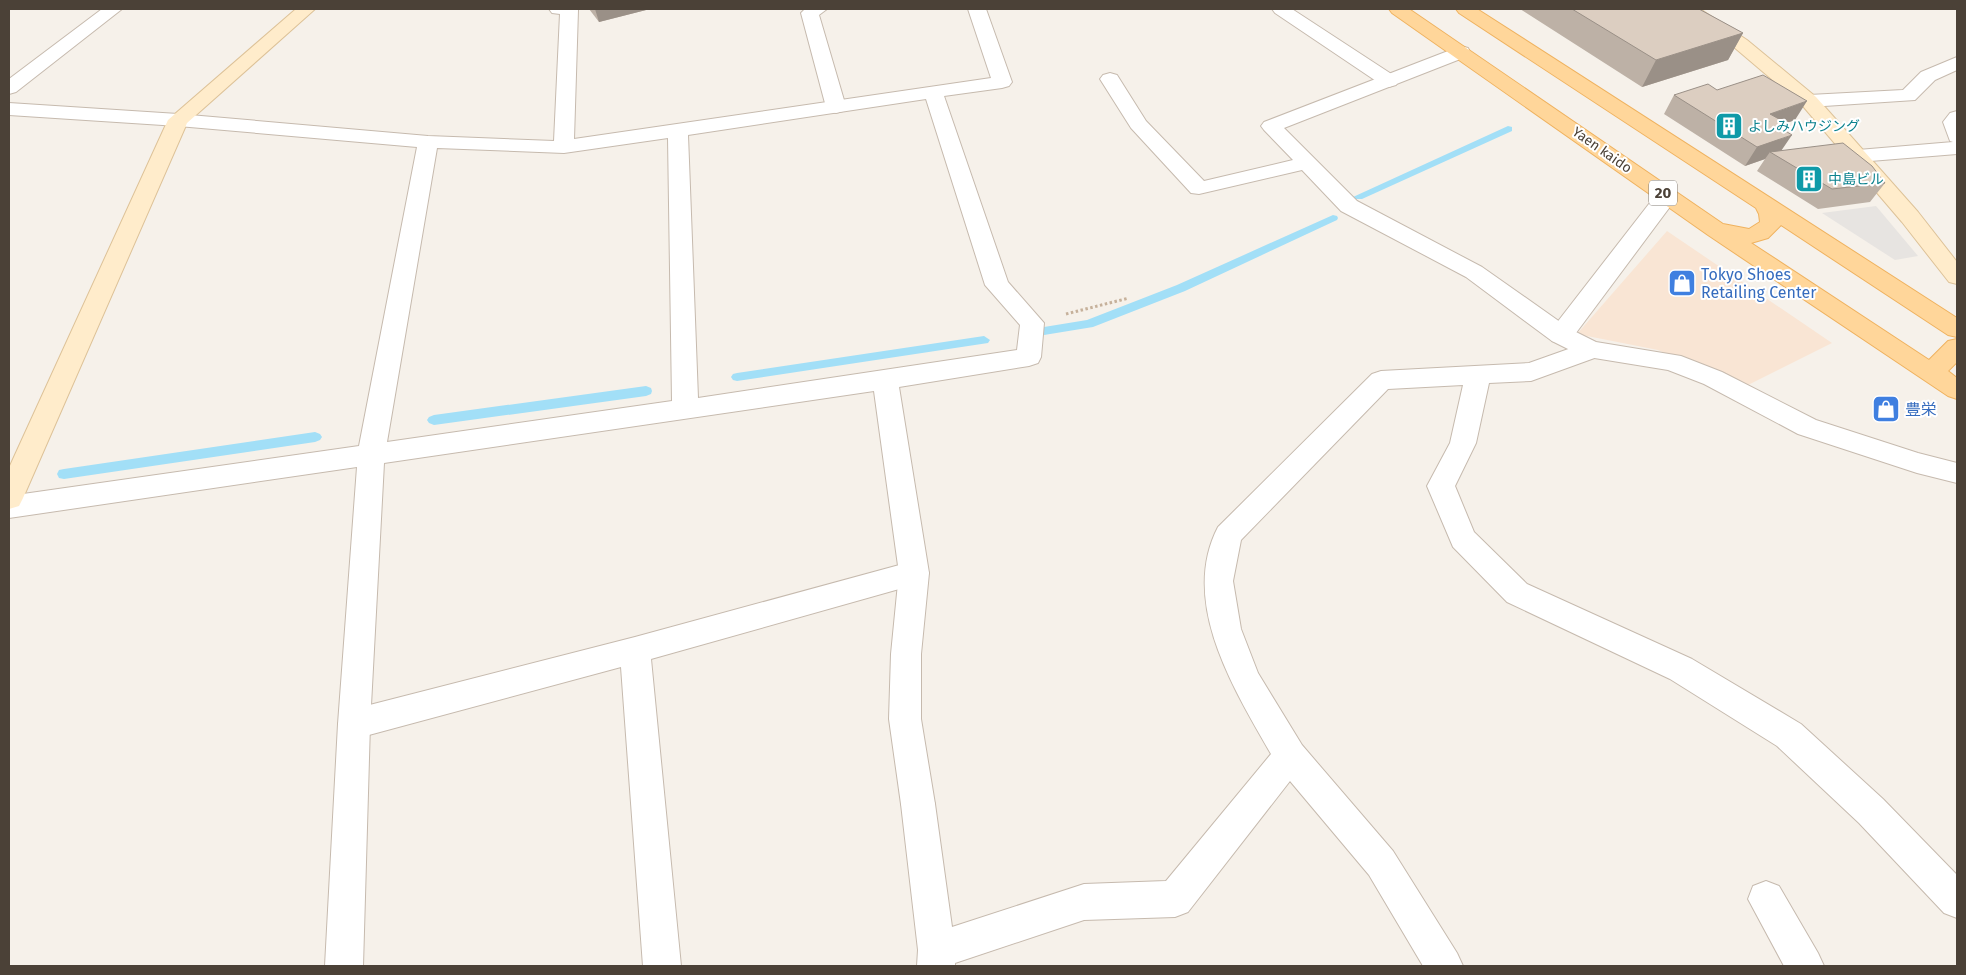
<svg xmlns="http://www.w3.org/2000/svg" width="1966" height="975" viewBox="0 0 1966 975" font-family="'Fira Sans','Noto Sans JP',sans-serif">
	<rect width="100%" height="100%" fill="#f6f1ea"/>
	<path fill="#f9e5d4" d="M1667,231L1832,343L1742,388L1658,350L1577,334Z"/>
	<path fill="#e7e4e1" d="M1876,206L1918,256L1895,260L1822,213Z"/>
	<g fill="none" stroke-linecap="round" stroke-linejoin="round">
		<path fill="#a2dff7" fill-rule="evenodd" d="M1508,126L1512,127V131L1362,199H1354L1353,197Z
			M1333,215L1337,216L1338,218L1337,220L1185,291L1093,327L1044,335L1038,331L1044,327L1087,320L1177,285Z
			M984,336L990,340L988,343L737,381L733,380L731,377L733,374L737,373Z
			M646,386L651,388L652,391L651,394L646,396L434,425L429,423L427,420L429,417L434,415Z
			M315,432L320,434L322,437L320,440L315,442L64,479L59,478L57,474L59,470L64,469Z"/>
		<g stroke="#c6baae" stroke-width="2">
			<path id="lane" d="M102,9H122L16,92L9,94V79Z
				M805,9H827L819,15L846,107L843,111L836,113L829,111L826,107L801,13Z
				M1272,9H1292L1396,77L1399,81L1396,85L1389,87L1382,85L1275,13Z
				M1957,57V70L1935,80L1915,100L1809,107L1802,105L1799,101L1802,97L1809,95L1903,90L1921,72Z
				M1957,111V154L1858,162L1851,160L1848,156L1851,152L1858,150L1953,142L1950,141L1943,122L1950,113Z
				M1667,190L1675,191L1678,196L1570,341L1561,343L1552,341L1549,335L1552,329L1659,191Z
				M1591,341L1600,344L1603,350L1600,356L1531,381L1489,383L1476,443L1455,486L1474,532L1527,584L1692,659L1801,724L1883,799L1957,875V918L1944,913L1859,823L1777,746L1670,679L1507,602L1453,547L1427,486L1450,443L1463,385L1388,389L1241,540L1233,581L1241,629L1258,673L1302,745L1393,851L1457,953L1463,966H1423L1369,875L1290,781L1188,912L1175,917L1084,920L955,963V966H917L918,950L901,804L906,792L918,788L930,792L935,804L952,927L1084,884L1166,881L1271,754C1234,689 1179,602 1218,527L1372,374L1381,371L1529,363Z
				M914,561L924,564L929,573L924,582L651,659L681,966H643L621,667L354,739L343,734L338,724L343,714L354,709L635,637Z
				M1766,881L1779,886L1818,953L1824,966H1784L1748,899L1753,886Z"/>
		</g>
		<g stroke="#c6baae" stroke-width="2">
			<path id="street" d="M549,9L578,10L574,139L991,78L968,9H986L1012,82L1009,86L1002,88L944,96L1008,282L1044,323L1041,357L1038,363L1029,366L899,387L929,573L921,654V719L935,804L930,816L918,820L906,816L901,804L889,719L891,654L899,573L874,391L384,463L370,724L363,966H325L338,724L357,467L9,518V496L359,446L417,147L178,126L9,115V103L178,114L428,136L554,141L560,14L552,13ZM926,99L985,285L1020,325L1017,350L698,398L688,135ZM668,138L672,401L387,442L437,148L564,153Z
				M1461,46L1468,48L1470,52L1468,56L1284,128L1357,201L1482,267L1570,329L1596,342L1681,356L1722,372L1816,420L1918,453L1957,463V483L1917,473L1798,434L1704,384L1668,370L1582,356L1552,341L1466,277L1341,211L1302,170L1199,194L1191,193L1131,128L1100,79L1103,75L1110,73L1117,75L1146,121L1204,181L1293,160L1264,130L1261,126L1264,122Z"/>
		</g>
		<g stroke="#ddc298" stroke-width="2">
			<path id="secondary" d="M296,9H315L187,123L23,498L19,506L9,509V468L168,120Z
				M1679,9H1700L1747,40L1816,97L1918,212L1957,262V284L1949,282L1902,222L1802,105L1735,48L1682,13Z"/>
		</g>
		<g stroke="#efb25f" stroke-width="2">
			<path id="primary" d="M1389,9H1409L1723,224L1749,229L1760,222L1759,214L1756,208L1459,13L1456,9H1477L1957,318V337L1948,335L1781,225L1768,238L1751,243L1929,360L1948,341L1957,339V362L1948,371L1957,378V399L1948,396L1708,235L1392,13Z"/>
		</g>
		<path stroke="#c6b19b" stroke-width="3" stroke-dasharray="2.5 2.5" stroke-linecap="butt" d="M1066,314L1129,298"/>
		<use href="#lane" fill="#fff" fill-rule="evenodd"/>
		<use href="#street" fill="#fff" fill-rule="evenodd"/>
		<use href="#secondary" fill="#ffeccb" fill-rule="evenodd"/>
		<use href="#primary" fill="#ffd69a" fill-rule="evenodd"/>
	</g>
	<path fill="#bdb1a6" d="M589,9H650L599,22Z
		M1520,9H1699L1743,33L1728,60L1642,87Z
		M1717,90L1795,120L1786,123L1784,130L1781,150L1885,183L1870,202L1818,209L1757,171L1765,159L1745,166L1664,114L1674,95Z"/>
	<path fill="#9a9087" d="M595,9H650L599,22Z
		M1743,33L1728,60L1642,87L1656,60Z
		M1807,101L1795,120L1758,133L1770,114Z
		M1788,124L1778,140L1792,135L1779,154L1770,152L1765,159L1745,166L1757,147L1779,127Z"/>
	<path fill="#dccec1" stroke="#9a9087" d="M1572,9H1699L1743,33L1656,60Z
		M1763,75L1807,101L1770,114L1788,124L1779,127L1792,135L1757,147L1674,95L1708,84L1717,90Z
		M1843,143L1872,166L1885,183L1832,189L1770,152Z"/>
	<defs>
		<g id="building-square" transform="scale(1.4375)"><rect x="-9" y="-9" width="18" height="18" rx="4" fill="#0f9aa8" stroke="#fff"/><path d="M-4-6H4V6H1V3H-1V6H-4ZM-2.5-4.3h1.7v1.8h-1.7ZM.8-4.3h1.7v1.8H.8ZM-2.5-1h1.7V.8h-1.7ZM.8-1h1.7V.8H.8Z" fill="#fff"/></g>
		<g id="shop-square" transform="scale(1.4375)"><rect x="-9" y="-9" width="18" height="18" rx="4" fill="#3f7fe0" stroke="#fff"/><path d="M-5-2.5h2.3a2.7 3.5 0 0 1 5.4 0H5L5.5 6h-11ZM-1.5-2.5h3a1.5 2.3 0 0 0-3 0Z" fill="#fff"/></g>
	</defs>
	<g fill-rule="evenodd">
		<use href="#building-square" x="1729" y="126"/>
		<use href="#building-square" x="1809" y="179"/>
		<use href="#shop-square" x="1682" y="283"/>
		<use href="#shop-square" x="1886" y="409"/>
	</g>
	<g text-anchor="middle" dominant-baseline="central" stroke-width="4" stroke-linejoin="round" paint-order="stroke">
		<g font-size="14" fill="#0d838f" stroke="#fff" text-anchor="start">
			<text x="1748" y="126">よしみハウジング</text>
			<text x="1828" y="179">中島ビル</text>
		</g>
		<g font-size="14" fill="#4b4137" stroke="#fff">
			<text transform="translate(1602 150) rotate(35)">Yaen kaido</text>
		</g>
		<rect fill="#fff" stroke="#817a73" stroke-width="1" x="1649" y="180.5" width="28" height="25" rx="4"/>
		<g font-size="15" font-weight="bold" fill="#4b4137">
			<text x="1663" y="193">20</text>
		</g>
		<g font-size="16" fill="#366cbe" stroke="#fff" text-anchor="start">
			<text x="1701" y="274">Tokyo Shoes<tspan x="1701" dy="18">Retailing Center</tspan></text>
			<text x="1905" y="409">豊栄</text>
		</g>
	</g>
	<rect width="1966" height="975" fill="none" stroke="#4b4137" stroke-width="20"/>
</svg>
